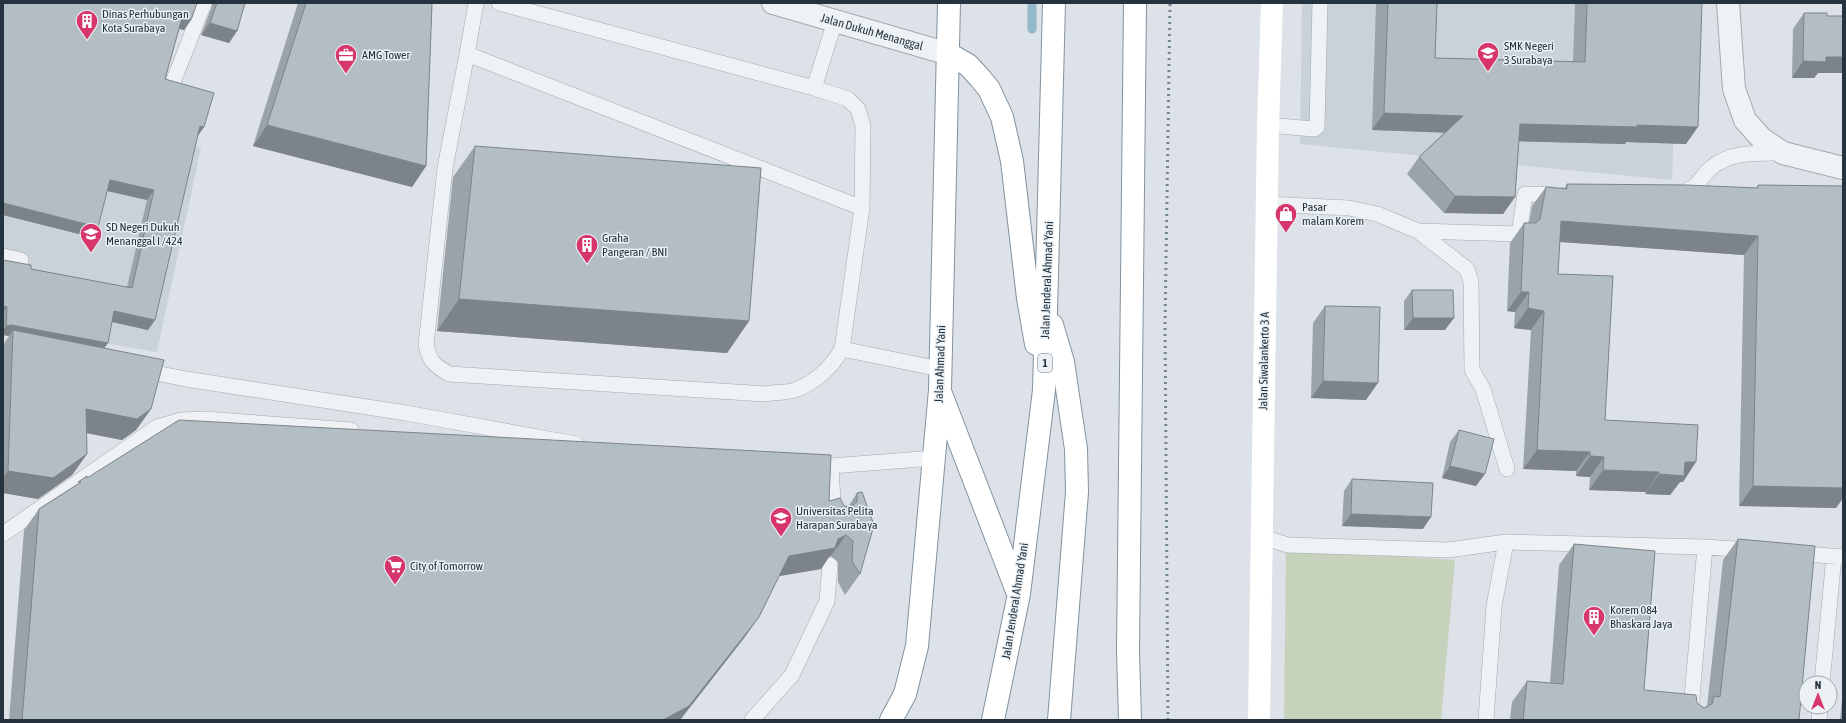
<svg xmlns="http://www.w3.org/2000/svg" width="1846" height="723" viewBox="0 0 1846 723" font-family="'Asap Condensed',sans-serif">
	<rect width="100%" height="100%" fill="#dce2e7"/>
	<path fill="#cad2d9" d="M1302,3H1678L1672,180L1300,144Z
		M110,126L201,148L157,352L3,326V163Z"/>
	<path fill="#c6d2bc" d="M1286,549L1455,560L1441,720H1284Z"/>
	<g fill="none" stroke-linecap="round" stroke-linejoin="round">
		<path stroke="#94b8ca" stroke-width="9" d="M1032,3V29"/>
		<g stroke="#a1aab1" stroke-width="16">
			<path id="lane" d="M476,3L467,54L862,208
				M467,54L445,168L426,345C430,362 434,365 449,374L766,394C775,392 786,393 795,390C815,383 832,367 842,349L862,208L863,126L858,109L848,99L814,88L499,3
				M172,85L204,3
				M814,88L835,21
				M1268,125L1314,129L1317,127L1320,3
				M1679,193C1701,187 1696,181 1711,168C1730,151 1760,153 1783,153
				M1267,204L1349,208L1377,214L1418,231L1467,269L1471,282L1472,370L1483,389L1507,469
				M1418,231L1519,234L1525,194L1561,195
				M3,256L21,260
				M842,349L940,369
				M140,370L186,379L406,413L576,444
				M811,464L831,466L934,458
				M831,466L834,519
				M3,534L157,427L181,420L205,419L351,430
				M1261,537L1288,545L1448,550L1506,542L1494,606L1486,720
				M1506,542L1705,547L1750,550
				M1794,553L1843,557
				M1822,683L1834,556
				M752,720L792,675L827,601L830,565
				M1690,720L1705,547
				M1819,720L1820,707"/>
		</g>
		<g stroke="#a1aab1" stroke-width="24">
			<path id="street" d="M773,3L949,54
				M1728,3L1734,89L1745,120L1762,139L1783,153L1843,168"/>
		</g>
		<g stroke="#82939f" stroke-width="24">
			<path id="highway" d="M949,54L968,65L980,78L989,89L1002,117L1012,161L1028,298L1036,344
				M1052,325L1063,362L1076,449L1077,492L1059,720
				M941,394L1017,591
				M891,720L905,694L917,646L940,390L949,3
				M993,720L1019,594L1044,390L1054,3
				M1130,720L1128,652L1135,3"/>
		</g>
		<use href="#lane" stroke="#eff2f5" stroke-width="15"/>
		<use href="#street" stroke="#eff2f5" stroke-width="22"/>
		<path stroke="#fff" stroke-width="22" d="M1259,720L1268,125L1272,3"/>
		<use href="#highway" stroke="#fff" stroke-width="22"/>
		<path stroke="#748592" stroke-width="3" stroke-dasharray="2 4" stroke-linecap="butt" d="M1168,720L1165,326L1170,3"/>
	</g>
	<path fill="#9aa3a9" d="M3,3H197L184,30L179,29L165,79L204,127L197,137L155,320L148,330L112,322L104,348L151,409L136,430L122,440L86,433L87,454L72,475L38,499L3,493V345L9,336L3,335V260L31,269L127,287L147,200L107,191L91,237L3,215Z
		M212,3H245L237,31L229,43L201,35L212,6Z
		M298,3H432L426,166L412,187L253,146Z
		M1376,3H1437L1435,58L1573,62L1575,3H1702L1686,144L1626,142L1625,144L1519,141L1515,197L1503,214L1444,213L1407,174L1419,157L1445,132L1372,130Z
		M1804,13L1827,16L1818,73L1814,78H1792L1793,29Z
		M475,146L749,321L727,353L437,331L453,177Z
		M1567,184L1757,188L1758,185L1843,186V498L1836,508L1739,506L1744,255L1560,242L1558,274L1605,420L1683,482H1680L1670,495L1645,494L1646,492L1589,490L1590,477L1576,476V471L1523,469L1531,330L1514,328L1515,312L1507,311L1510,243L1524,223H1529L1532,206L1546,187L1564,189Z
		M1412,290L1445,330H1404V301Z
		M1325,306L1366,400L1311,398L1313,323Z
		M1459,430L1476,486L1442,478L1450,442Z
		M87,478L829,501L848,507L857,493L860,574L845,595L838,582V562L831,556L829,557L821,569L779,576L759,617L744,638L680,720H9L24,530L39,509Z
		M1352,479L1423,529L1342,526L1344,491Z
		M1738,539L1799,720H1510L1512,702L1527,681L1550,683L1559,565L1574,544L1644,690L1697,703L1704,708L1707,707L1723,560Z
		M1843,690V720H1840Z"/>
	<path fill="#7d8489" d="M182,18L191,20L184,30L175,28Z
		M210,23L237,31L229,43L201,35Z
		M1826,57H1843V73H1818L1814,78H1792L1803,61Z
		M1384,113L1463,116L1452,133L1372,130Z
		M1520,124L1637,125L1698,127L1686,144L1626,142L1625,144L1508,141Z
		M267,125L426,166L412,187L253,146Z
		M200,126L204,127L197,137Z
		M110,180L154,190L147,200L103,190Z
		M1455,196L1515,197L1503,214L1444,213Z
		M3,203L98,227L91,237L3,215Z
		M1561,221L1758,236L1744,255L1547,241Z
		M1521,292H1529L1515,312L1507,311Z
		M459,299L749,321L727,353L437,331Z
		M3,306L7,307L3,312Z
		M1528,308L1544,311L1531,330L1514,328Z
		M114,311L155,320L148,330L108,321Z
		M1413,318H1454L1445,330H1404Z
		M11,325L108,343L101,353L13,330L9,336L3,335V330L6,326Z
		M1323,381L1378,383L1366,400L1311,398Z
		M86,409H151L136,430L122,440L71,430Z
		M1537,450L1590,452L1576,471L1523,469Z
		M87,454L72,475L38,499L3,493V478L8,471Z
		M1590,456L1604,457L1590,477L1576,476Z
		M1685,462H1696L1683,482H1680L1670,495L1645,494L1659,474Z
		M1450,466L1485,474L1476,486L1442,478Z
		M1603,470L1659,472L1646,492L1589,490Z
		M1753,486L1843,488V498L1836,508L1739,506Z
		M1351,514L1431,517L1423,529L1342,526Z
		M846,535L831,556L829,557L821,569L774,577L789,556Z
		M759,617L744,638L680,720H663Z"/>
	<path fill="#b3bdc4" stroke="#7d8489" d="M3,3H197L191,20L182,18L165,79L214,93L204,127L200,126L155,320L114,311L108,343L11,325L6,326L7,307L3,306V260L31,265V269L132,288L154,190L110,180L98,227L3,203Z
		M217,3H245L237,31L210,23Z
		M306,3H432L426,166L267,125Z
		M1388,3H1437L1435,58L1585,62L1587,3H1702L1698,127L1637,125V127L1520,124L1515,197L1455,196L1419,157L1463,116L1384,113Z
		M1804,13H1827V16H1843V57H1826V62L1803,61Z
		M475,146L761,168L749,321L459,299Z
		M1567,184L1687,185L1758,188V185L1843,186V488L1753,486L1758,236L1561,221L1558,274L1613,276L1605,420L1698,425L1696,462H1685L1684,476L1659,474V472L1603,470L1604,457L1590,456V452L1537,450L1544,311L1528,308L1529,292H1521L1524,223H1536L1540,219L1546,187L1567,189Z
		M1412,290H1453L1454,318H1413Z
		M1325,306L1380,307L1378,383L1323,381Z
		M13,330L164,360L151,409L137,419L86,409L87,454L53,478L8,471Z
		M179,420L831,455L829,501L840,498L844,506L850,507L857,502V493L862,492L874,525L860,574L852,561L853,541L846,535L838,539L835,548L789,556L759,617L689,706L663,720H22L39,509L81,482H78L87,476V478Z
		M1459,430L1494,439L1485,474L1450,466Z
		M1352,479L1433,483L1431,517L1351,514Z
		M1738,539L1815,546L1799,720H1523L1527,681L1563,684L1574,544L1655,551L1644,690L1696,695L1697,703L1704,708L1712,704L1714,696L1720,697Z"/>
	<defs>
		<g id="building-pin" transform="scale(1.15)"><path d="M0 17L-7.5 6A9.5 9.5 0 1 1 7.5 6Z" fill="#d7366c" stroke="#ebf1f5"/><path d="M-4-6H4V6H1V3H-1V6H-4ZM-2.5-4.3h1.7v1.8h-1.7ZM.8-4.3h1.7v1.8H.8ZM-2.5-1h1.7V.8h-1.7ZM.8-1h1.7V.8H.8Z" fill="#fff"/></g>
		<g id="school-pin" transform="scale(1.15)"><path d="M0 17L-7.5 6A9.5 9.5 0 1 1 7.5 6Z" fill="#d7366c" stroke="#ebf1f5"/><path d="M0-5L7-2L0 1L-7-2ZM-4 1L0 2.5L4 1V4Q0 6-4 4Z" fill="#fff"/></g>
		<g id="office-pin" transform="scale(1.15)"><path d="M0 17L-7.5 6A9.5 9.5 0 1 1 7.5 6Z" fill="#d7366c" stroke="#ebf1f5"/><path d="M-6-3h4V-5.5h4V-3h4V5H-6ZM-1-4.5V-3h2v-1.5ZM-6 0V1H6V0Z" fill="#fff"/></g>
		<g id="shop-pin" transform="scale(1.15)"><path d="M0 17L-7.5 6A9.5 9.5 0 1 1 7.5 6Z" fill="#d7366c" stroke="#ebf1f5"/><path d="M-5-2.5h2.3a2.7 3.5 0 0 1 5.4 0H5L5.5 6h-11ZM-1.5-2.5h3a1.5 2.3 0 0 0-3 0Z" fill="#fff"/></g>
		<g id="university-pin" transform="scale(1.15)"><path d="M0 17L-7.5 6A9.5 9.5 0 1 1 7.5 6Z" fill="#d7366c" stroke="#ebf1f5"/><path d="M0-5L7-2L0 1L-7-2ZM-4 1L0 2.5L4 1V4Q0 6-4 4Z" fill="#fff"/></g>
		<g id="supermarket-pin" transform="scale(1.15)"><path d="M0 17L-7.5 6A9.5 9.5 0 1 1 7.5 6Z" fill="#d7366c" stroke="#ebf1f5"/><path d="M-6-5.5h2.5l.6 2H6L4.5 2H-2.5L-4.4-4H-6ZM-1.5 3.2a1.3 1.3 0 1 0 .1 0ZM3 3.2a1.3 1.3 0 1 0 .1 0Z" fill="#fff"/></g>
	</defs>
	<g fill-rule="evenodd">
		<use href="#building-pin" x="87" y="21"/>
		<use href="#school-pin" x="1488" y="53"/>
		<use href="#office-pin" x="346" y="55"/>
		<use href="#shop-pin" x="1286" y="214"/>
		<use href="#school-pin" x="91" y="234"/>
		<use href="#building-pin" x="587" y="245"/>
		<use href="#university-pin" x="781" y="518"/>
		<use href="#supermarket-pin" x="395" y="566"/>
		<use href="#building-pin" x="1594" y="617"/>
	</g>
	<g text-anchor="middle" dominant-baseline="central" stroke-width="3" stroke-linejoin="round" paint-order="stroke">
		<rect fill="#ebf1f5" stroke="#606c75" stroke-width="1" x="1038" y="354" width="14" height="18" rx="3"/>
		<g font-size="11" font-weight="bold" fill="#25333e">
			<text x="1045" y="363">1</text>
		</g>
		<g font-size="12" fill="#25333e" stroke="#ebf1f5" text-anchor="start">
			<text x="102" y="14">Dinas Perhubungan<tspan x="102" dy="14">Kota Surabaya</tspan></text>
			<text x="1504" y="46">SMK Negeri<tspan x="1504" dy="14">3 Surabaya</tspan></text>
			<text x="362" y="55">AMG Tower</text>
			<text x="1302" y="207">Pasar<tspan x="1302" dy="14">malam Korem</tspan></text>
			<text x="106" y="227">SD Negeri Dukuh<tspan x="106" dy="14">Menanggal I /424</tspan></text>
			<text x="602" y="238">Graha<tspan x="602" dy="14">Pangeran / BNI</tspan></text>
			<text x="796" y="511">Universitas Pelita<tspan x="796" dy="14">Harapan Surabaya</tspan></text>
			<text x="410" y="566">City of Tomorrow</text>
			<text x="1610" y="610">Korem 084<tspan x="1610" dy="14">Bhaskara Jaya</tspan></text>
		</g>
		<g font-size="12" fill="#25333e" stroke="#ebf1f5">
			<text transform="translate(872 32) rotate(16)">Jalan Dukuh Menanggal</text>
			<text transform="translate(1047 280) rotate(-88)">Jalan Jenderal Ahmad Yani</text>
			<text transform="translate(1264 361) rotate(-89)">Jalan Siwalankerto 3 A</text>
			<text transform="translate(940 364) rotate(-88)">Jalan Ahmad Yani</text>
			<text transform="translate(1015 601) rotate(-81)">Jalan Jenderal Ahmad Yani</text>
		</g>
	</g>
	<rect width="1846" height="723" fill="none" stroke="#25333e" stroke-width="8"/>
	<g transform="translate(1818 695)"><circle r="19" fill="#ebf1f5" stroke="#9ca5ac"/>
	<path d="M0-3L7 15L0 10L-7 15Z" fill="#d7366c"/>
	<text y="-6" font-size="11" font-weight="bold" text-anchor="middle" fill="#25333e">N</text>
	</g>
</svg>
